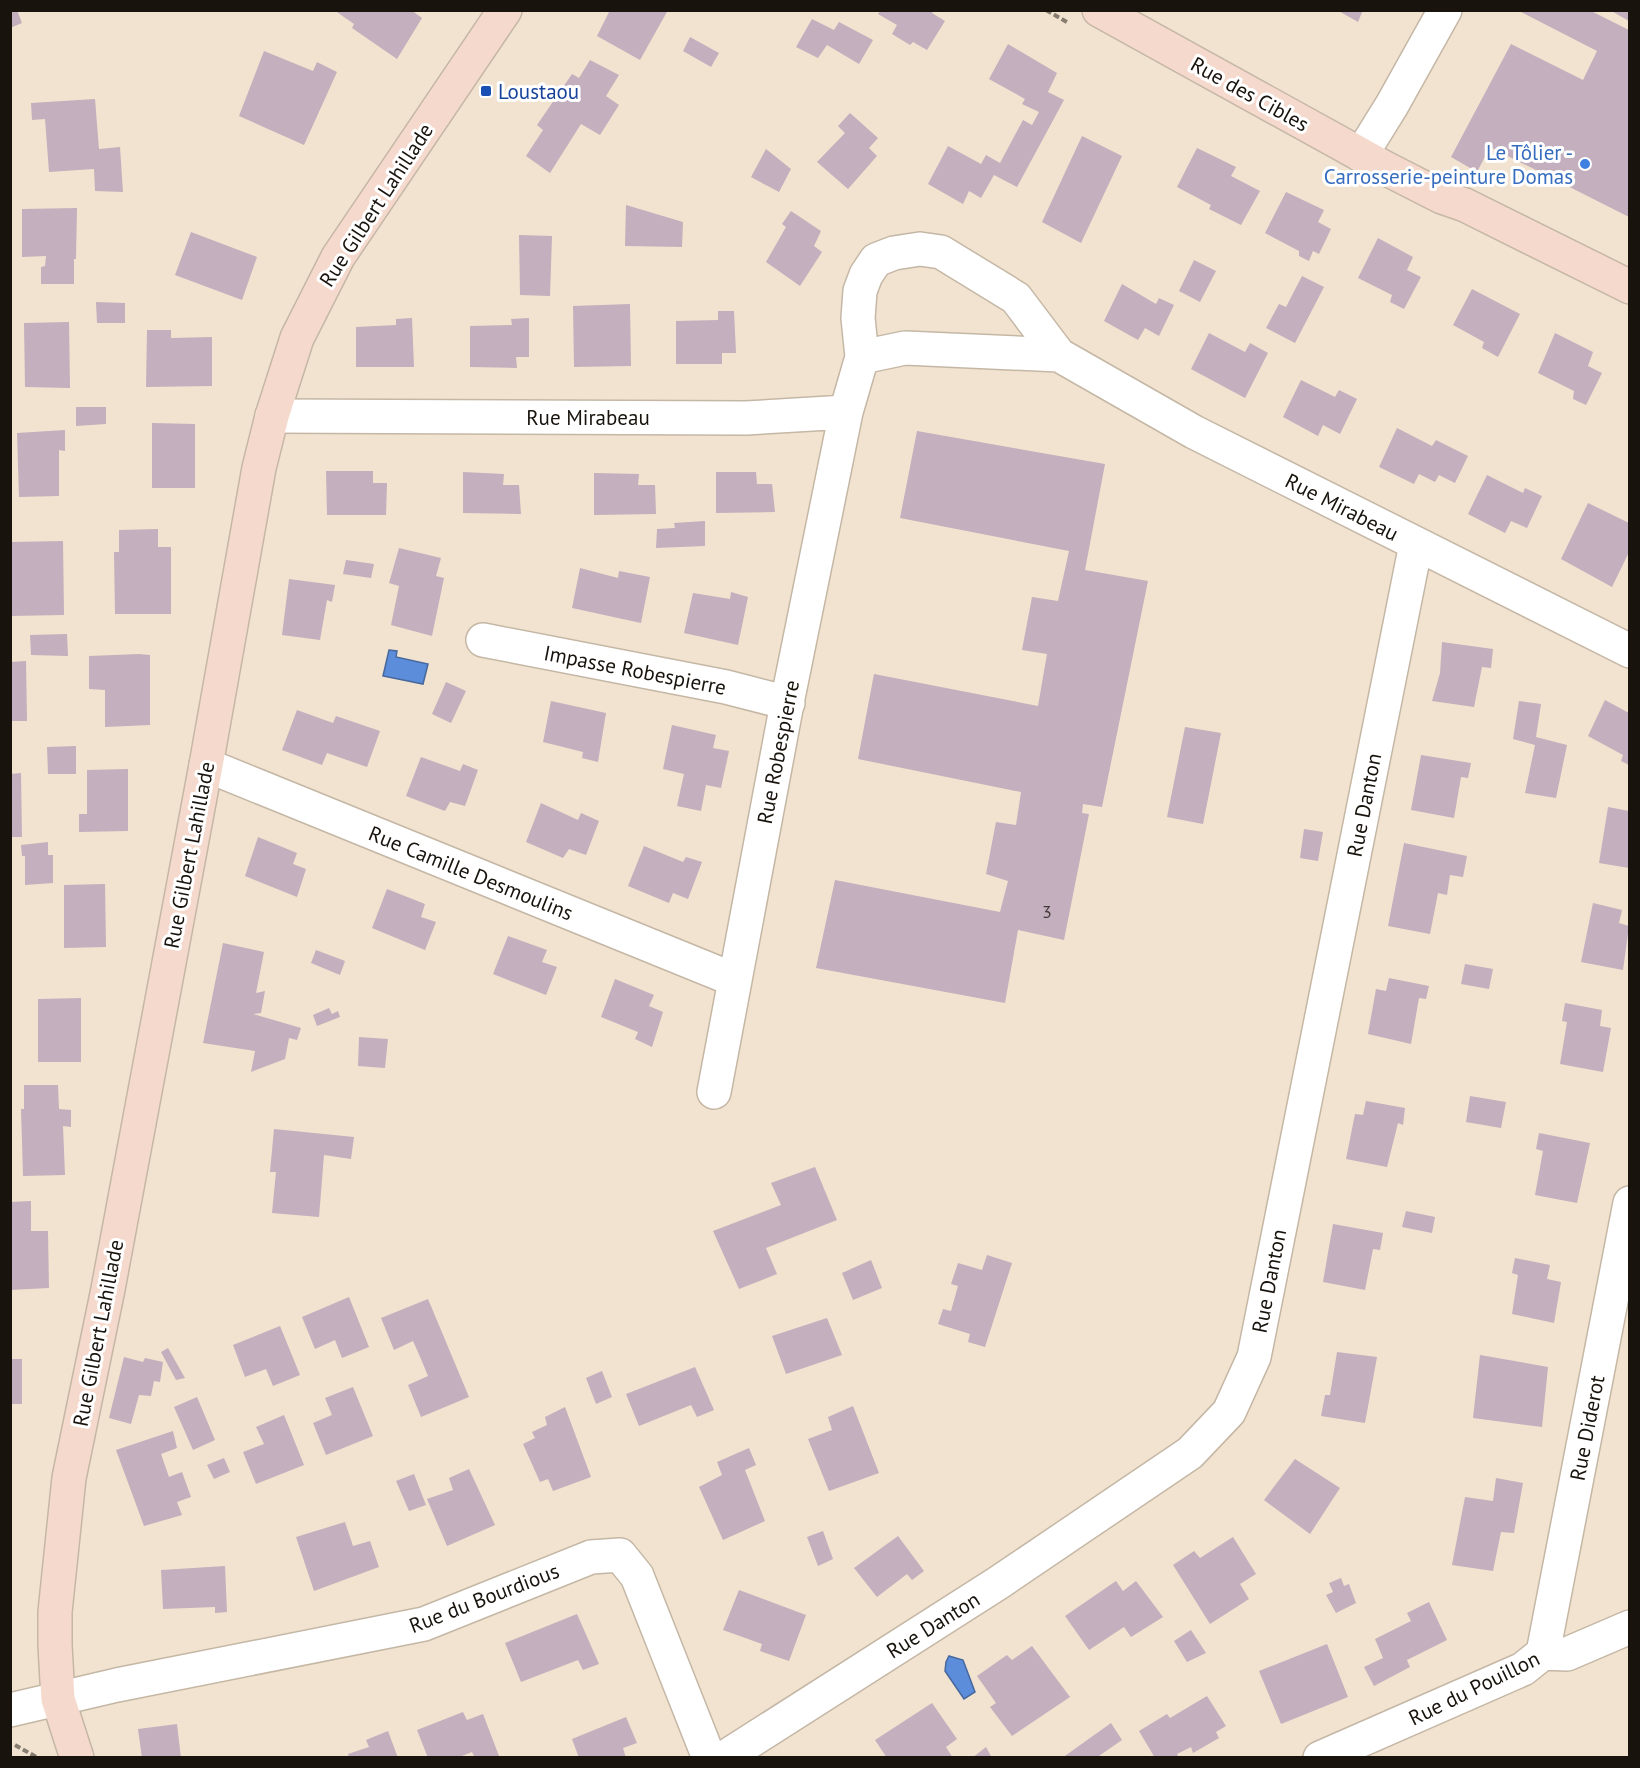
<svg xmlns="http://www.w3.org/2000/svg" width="1640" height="1768" viewBox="0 0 1640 1768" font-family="'PT Sans',sans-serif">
	<rect width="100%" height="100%" fill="#f1e3d0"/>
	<path fill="#5b8ddb" stroke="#47689d" stroke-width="1.5" d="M389,650L397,651L396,657L428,664L423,684L383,676Z
		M949,1656L963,1660L975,1692L964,1699L945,1671L946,1662Z"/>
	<path fill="#c3afbd" d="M10,10H17L22,23L10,28Z
		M334,10H411L422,18L397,59L352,28L354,24Z
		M610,10H668L640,60L597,36Z
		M881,10H934L932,13L945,21L927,50L913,42L910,45L892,34L897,25L878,14Z
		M1337,10H1363L1358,22Z
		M1517,10H1589L1629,30V217L1490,147L1477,172L1451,157L1511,44L1583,80L1597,51Z
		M1610,10H1629V21L1620,16Z
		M812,19L834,30L839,22L873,40L859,64L827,45L818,58L796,47Z
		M690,37L719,53L711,67L683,51Z
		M1008,44L1057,73L1048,92L1064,100L1017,187L994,175L981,198L969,191L963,204L928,184L948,146L981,164L986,155L1000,163L1023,120L1032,125L1039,112L1022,104L1025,99L989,79Z
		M264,51L313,71L317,62L337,72L304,145L239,116Z
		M590,60L619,75L606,96L619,105L600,135L581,124L550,173L526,156L543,130L537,125L572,74L579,78Z
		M95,99L99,149L120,147L123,192L95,191L94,169L49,172L45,119L32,120L31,103Z
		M850,113L878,138L869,148L877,156L848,189L817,162L845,133L838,126Z
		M1082,136L1122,156L1081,243L1042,222Z
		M1197,148L1236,167L1231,176L1260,191L1241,225L1209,209L1211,205L1177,187Z
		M766,149L791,169L779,192L751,177Z
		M1286,192L1324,210L1318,222L1331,229L1319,254L1313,251L1309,261L1299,256V251L1265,233Z
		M626,205L683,222L682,247L625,246Z
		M77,208L76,259H74V284H41V267L45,266L46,256L22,257V209Z
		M791,211L821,231L814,246L822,252L800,286L766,262L786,227L782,224Z
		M191,232L257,257L242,300L175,275Z
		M519,235L552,236L550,296L520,295Z
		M1378,238L1413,257L1407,270L1421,277L1404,309L1390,302L1392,295L1358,278Z
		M1194,260L1216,271L1200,302L1179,291Z
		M1302,276L1324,287L1295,343L1266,328L1279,304L1286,307Z
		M1122,284L1156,304L1159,298L1174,305L1159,336L1145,328L1138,340L1104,321Z
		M1472,289L1520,314L1498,357L1482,348L1484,342L1453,325Z
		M96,302L125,303V323H97Z
		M630,304L631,366L574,367L573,306Z
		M718,311H734L736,353H722V364H676V321L718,320Z
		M412,318L414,367H356V327L396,325V319Z
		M529,318V357H516L517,368L470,367V326L512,325L511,319Z
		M69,322L70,388L25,387L24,323Z
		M147,330H171V338L212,337V386L146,387Z
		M1209,333L1245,352L1250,343L1268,353L1245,398L1191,369Z
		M1555,333L1593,352L1588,366L1602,373L1586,405L1573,399L1574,391L1538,373Z
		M1301,380L1335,397L1339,390L1357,399L1340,434L1323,425L1318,436L1283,417Z
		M76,407H106V424L76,426Z
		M152,423L195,424V488H152Z
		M1397,428L1432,446L1436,440L1468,456L1455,483L1439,475L1435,482L1419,474L1414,484L1379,467Z
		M65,430V451L59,450V496L19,497L17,433Z
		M917,431L1105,464L1085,570L1148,581L1102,807L1083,804L1082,813L1089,814L1064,940L1018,930L1005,1003L816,968L835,880L1000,912L1008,881L986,874L996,822L1016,825L1021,792L858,759L874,674L1038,706L1047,654L1022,650L1032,597L1058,601L1069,551L900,518Z
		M326,471H373V483H387L386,515H327Z
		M463,472L504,474L503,485H519L521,514L463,513Z
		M716,472H756L757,484H772L775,512L716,513Z
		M594,473L639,474L638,485H655L656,514L594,515Z
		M1487,475L1523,493L1525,488L1542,496L1527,528L1511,521L1505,533L1468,514Z
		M1588,503L1629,523V552L1612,587L1561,559Z
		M705,521V546L656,548L657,529L675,528L674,523Z
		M158,529V547H171V614H115L114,552H119V530Z
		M63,541L64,615L10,616V542Z
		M399,548L441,558L436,576L444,578L432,636L391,625L399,586L389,583Z
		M346,560L374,564L371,578L343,574Z
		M580,568L618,578L619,571L650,577L641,623L572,608Z
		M289,579L335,585L332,602L327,600L320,640L282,635Z
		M731,592L748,597L738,645L684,633L693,593L730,599Z
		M67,634L68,656L31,655L30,635Z
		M1442,642L1493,649L1491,668L1482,667L1474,707L1432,701L1440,673Z
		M139,654L150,655V725L105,727V690L89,689V656Z
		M26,661L27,721H10V662Z
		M446,682L466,691L451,723L432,714Z
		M1605,700L1629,713V765L1621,761L1623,755L1588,736Z
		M551,701L606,713L598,762L582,758L583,752L543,742Z
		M1519,701L1541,704L1536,737L1567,745L1556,798L1525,793L1535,745L1513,739Z
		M297,710L333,723L336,716L380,731L367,767L327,753L322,765L282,750Z
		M672,725L716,735L713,748L729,751L721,788L706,785L701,811L677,806L684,774L663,769Z
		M1185,727L1221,733L1203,824L1167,817Z
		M76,746V774H48L47,747Z
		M1421,755L1471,763L1468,778L1461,777L1454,818L1411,810Z
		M421,757L460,771L463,764L478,770L465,806L450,802L445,811L406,796Z
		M128,769V831L79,832V814H87V770Z
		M21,773L22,837H10V774Z
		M541,803L578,820L581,813L599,821L586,855L569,849L563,858L526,842Z
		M1608,807L1629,811V868L1599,863Z
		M1304,829L1323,832L1318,861L1300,858Z
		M258,837L297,853L293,864L306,869L297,897L245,876Z
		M48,842V855H53V883L25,885V856H22L21,845Z
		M1404,843L1467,856L1463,877L1450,875L1447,895L1438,893L1430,934L1388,926Z
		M644,846L683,862L686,857L702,862L688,899L673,893L669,903L628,886Z
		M105,884L106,947L64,948V885Z
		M387,889L425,904L421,917L436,922L425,950L372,928Z
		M1593,903L1622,910L1619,923L1629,926L1623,970L1581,962Z
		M508,936L547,950L542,962L557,967L546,995L493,974Z
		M223,943L264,952L256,993L265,991L261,1013L253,1014L301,1028L297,1040L289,1038L285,1059L251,1072L255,1051L203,1043Z
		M316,950L345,961L340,975L311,963Z
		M1465,964L1493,969L1489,989L1461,984Z
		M1389,978L1429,986L1426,999L1419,998L1411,1044L1368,1034L1376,989L1386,991Z
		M615,979L654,995L649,1006L663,1012L652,1047L635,1039L638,1032L601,1017Z
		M81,998V1062H38V999Z
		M1565,1003L1602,1010L1600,1026L1611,1028L1603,1072L1560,1064L1567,1022L1562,1021Z
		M329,1008L332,1014L338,1011L340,1017L317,1026L313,1015Z
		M359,1037L388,1039L385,1068L358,1066Z
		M24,1085H58L59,1109L71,1110V1127L63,1126L65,1175L23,1176L21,1109H24Z
		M1470,1096L1506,1102L1501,1128L1466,1122Z
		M1366,1101L1405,1108L1403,1125L1398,1123L1387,1167L1346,1159L1355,1114L1363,1115Z
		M274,1129L354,1137L351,1159L324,1155L319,1217L272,1213L276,1172H270Z
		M1539,1133L1590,1143L1577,1203L1535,1195L1543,1151L1536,1149Z
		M815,1167L837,1220L766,1248L777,1274L739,1289L713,1231L781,1205L771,1183Z
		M31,1201V1231H48L49,1288L10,1290V1202Z
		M1406,1211L1435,1217L1432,1233L1402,1227Z
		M1333,1224L1383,1233L1380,1250L1373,1249L1365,1290L1323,1282Z
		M987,1255L1012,1263L985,1347L968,1342L970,1334L938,1324L943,1309L951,1311L958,1286L951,1284L958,1263L982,1270Z
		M1515,1258L1550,1265L1547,1279L1561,1282L1554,1323L1512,1314L1518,1275L1512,1273Z
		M871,1260L882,1288L853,1300L842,1273Z
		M349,1297L369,1347L342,1358L335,1340L315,1349L302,1317Z
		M428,1299L469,1397L421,1417L408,1385L428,1376L421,1359L413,1341L394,1350L381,1318Z
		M827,1318L842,1355L786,1374L772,1336Z
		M280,1326L300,1375L273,1386L266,1369L245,1377L233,1345Z
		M168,1348L185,1378L176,1380L161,1352Z
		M1337,1352L1377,1357L1365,1423L1321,1416L1325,1395H1330Z
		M1480,1355L1548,1367L1542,1427L1473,1418Z
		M124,1357L143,1362L145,1358L163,1362L160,1382L154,1381L151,1396L139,1395L131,1424L109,1418Z
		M10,1359H22V1404H10Z
		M695,1367L714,1410L697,1417L691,1405L639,1426L626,1394Z
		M602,1371L612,1397L596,1404L586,1378Z
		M353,1387L373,1436L326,1455L313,1423L332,1415L325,1398Z
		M197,1397L215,1440L193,1450L174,1407Z
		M853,1406L879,1473L829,1491L808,1439L832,1430L828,1417Z
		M565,1407L591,1477L553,1491L548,1479L540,1482L523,1444L535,1438L532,1432L547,1425L545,1417Z
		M284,1415L304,1465L256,1484L243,1452L264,1444L256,1427Z
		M173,1431L177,1448L161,1454L169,1477L182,1472L191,1497L177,1502L182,1515L144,1526L116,1450Z
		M749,1448L756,1465L745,1470L765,1521L723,1540L699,1487L722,1475L717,1462Z
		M224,1458L230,1472L214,1479L207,1465Z
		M1295,1459L1340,1488L1310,1534L1264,1500Z
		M469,1469L495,1525L447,1546L427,1499L453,1490L449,1478Z
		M414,1474L426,1505L409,1511L396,1481Z
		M1496,1478L1523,1483L1514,1533L1501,1532L1493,1571L1452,1565L1465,1497L1493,1501Z
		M345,1522L353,1546L370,1541L379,1567L314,1591L296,1537Z
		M823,1531L833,1559L818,1566L807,1537Z
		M898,1536L924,1571L912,1580L907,1574L877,1597L854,1568Z
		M1233,1537L1256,1574L1240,1584L1249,1599L1210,1624L1173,1565L1194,1551L1200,1558Z
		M225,1566L227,1612L215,1613V1607L163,1609L161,1570Z
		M1341,1578L1344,1586L1349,1584L1356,1603L1336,1613L1326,1595L1333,1592L1329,1583Z
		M1116,1581L1123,1591L1136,1581L1163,1617L1131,1637L1124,1627L1089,1650L1065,1616Z
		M739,1590L806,1615L789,1661L760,1651L762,1644L723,1630Z
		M1429,1602L1447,1640L1407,1660L1410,1667L1374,1686L1364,1667L1383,1658L1375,1639L1411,1621L1407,1613Z
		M577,1614L599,1664L583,1670L578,1660L521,1682L505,1643Z
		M1191,1630L1206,1653L1187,1662L1174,1641Z
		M1327,1644L1348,1697L1281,1724L1259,1671Z
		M1032,1646L1070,1697L1012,1736L990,1707L996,1703L977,1676L1007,1655L1012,1660Z
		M1207,1696L1226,1726L1216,1732L1219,1738L1193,1753L1191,1747L1177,1754L1179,1758H1155L1139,1731L1167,1714L1170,1718Z
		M932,1703L957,1739L946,1747L953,1758H887L875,1740Z
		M463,1712L467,1720L483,1714L499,1756L475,1758L472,1752L457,1758H428L417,1730Z
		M626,1717L637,1743L623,1748L626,1758H579L572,1739Z
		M1111,1723L1122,1740L1096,1758H1062Z
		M177,1724L181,1758H142L138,1729Z
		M388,1731L398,1758H349L348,1754L369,1747L366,1740Z
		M986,1747L992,1758H972Z"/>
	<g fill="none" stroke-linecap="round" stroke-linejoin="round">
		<g stroke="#c5b7a5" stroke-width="36">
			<path id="street" d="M1361,155L1392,105L1445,10
				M862,357L905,348L1059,355
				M272,416L746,418L846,412L862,357L858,318L860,291L866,275L876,260L894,253L920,249L941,252L1016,298L1059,355L1194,432L1630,651
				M483,640L726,687L788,703
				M206,765L735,980
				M714,1092L788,698L846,412
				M1543,1653L1630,1203
				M10,1710L117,1685L424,1624L591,1557L620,1555L637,1576L709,1758
				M724,1758L998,1583L1190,1453L1229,1412L1254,1357L1416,544
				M1320,1758L1523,1669L1543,1653L1567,1654L1630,1627"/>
		</g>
		<g stroke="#c5b7a5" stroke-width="36">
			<path id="secondary" d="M1099,10L1385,168L1442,197L1465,205L1630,287
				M77,1758L58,1699L55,1645V1612L69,1478L108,1289L206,765L259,468L272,416L297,338L338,257L505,10"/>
		</g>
		<path stroke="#867c6f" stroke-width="4" stroke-dasharray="6 3" stroke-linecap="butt" d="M1046,10L1067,22
			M15,1745L38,1758"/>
		<use href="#street" stroke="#fff" stroke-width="33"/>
		<use href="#secondary" stroke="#f5d9cd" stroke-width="33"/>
	</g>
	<rect fill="#1a4fb4" stroke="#fff" stroke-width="2" x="480" y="85" width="12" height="12" rx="3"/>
	<circle fill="#3f7fe0" stroke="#fff" stroke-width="2" cx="1585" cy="164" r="6"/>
	<g text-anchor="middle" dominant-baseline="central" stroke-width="6" stroke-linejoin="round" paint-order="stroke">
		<g font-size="18" fill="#433a38">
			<text x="1047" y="911">3</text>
		</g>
		<g font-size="21" fill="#164399" stroke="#fff" text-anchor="start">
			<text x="498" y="91">Loustaou</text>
		</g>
		<g font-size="21" fill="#18130c" stroke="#fff">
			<text transform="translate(1250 94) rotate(29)">Rue des Cibles</text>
			<text transform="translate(376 205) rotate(-57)">Rue Gilbert Lahillade</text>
			<text x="588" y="417">Rue Mirabeau</text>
			<text transform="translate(1342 507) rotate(27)">Rue Mirabeau</text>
			<text transform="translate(635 670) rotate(11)">Impasse Robespierre</text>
			<text transform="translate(778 752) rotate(-79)">Rue Robespierre</text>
			<text transform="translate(1364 805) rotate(-79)">Rue Danton</text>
			<text transform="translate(189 855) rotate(-79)">Rue Gilbert Lahillade</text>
			<text transform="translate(471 873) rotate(22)">Rue Camille Desmoulins</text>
			<text transform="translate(1269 1281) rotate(-79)">Rue Danton</text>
			<text transform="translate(98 1333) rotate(-79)">Rue Gilbert Lahillade</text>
			<text transform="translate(1587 1428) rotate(-79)">Rue Diderot</text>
			<text transform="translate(484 1598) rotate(-21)">Rue du Bourdious</text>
			<text transform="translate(933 1625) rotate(-32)">Rue Danton</text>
			<text transform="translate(1474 1688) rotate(-26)">Rue du Pouillon</text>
		</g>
		<g font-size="21" fill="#366cbe" stroke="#fff" text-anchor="end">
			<text x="1573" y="152">Le Tôlier -<tspan x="1573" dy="24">Carrosserie-peinture Domas</tspan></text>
		</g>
	</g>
	<rect width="1640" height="1768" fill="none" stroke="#18130c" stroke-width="24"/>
</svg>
